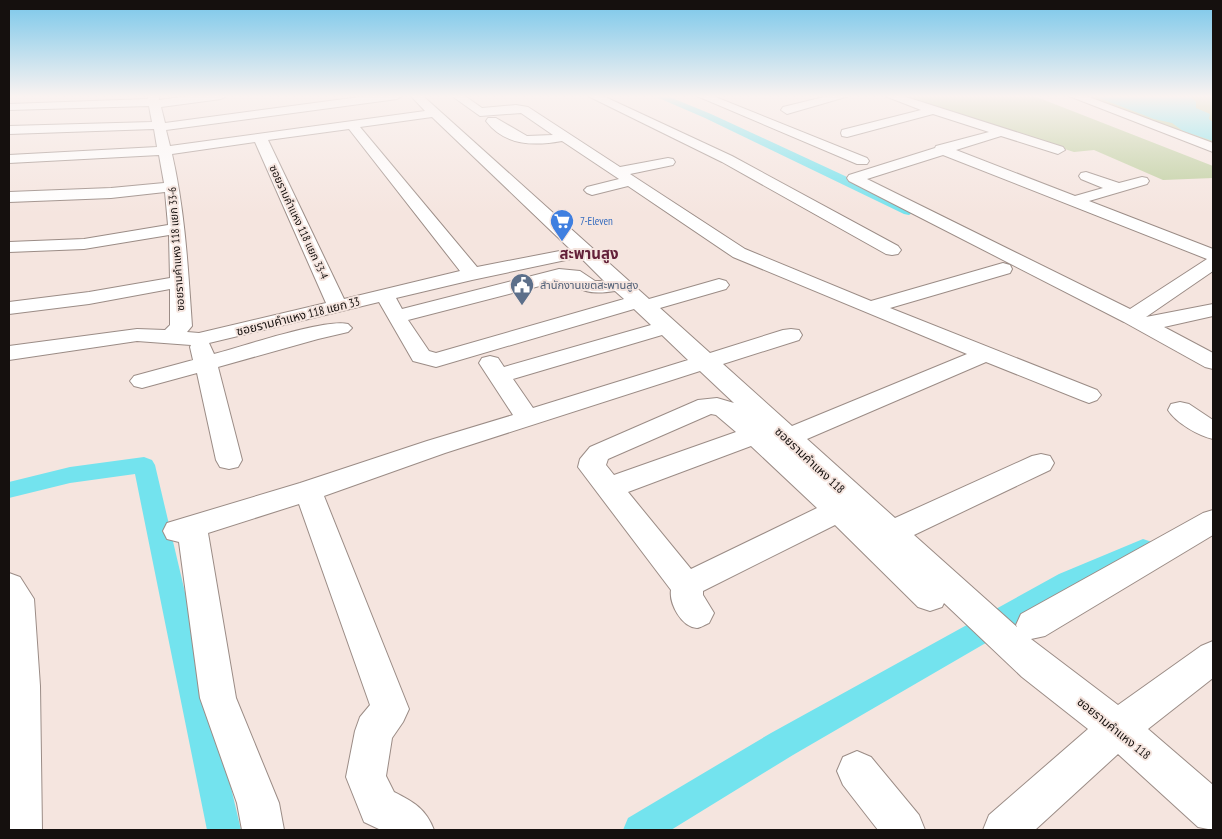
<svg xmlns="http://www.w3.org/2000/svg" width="1222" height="839" viewBox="0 0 1222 839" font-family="'PT Sans Narrow','Noto Sans Thai',sans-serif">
	<rect width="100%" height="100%" fill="#f5e5df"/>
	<path fill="#bdce9d" d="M898,96H1034L1213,166V178L1163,180L1094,150L1074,152Z
		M1078,96H1213V146Z"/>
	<path fill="#73e3ee" d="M1094,96L1191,97L1196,102V108L1210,114L1209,119L1213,122V141L1183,131L1172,123L1154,119Z"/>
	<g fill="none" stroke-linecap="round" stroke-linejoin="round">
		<path fill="#73e3ee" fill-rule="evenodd" d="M654,96H667L711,114L914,208L915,211L909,215L904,214L705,118Z
			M144,457L152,460L155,465L241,830H207L135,474L70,483L9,498V482L70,467Z
			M1143,539L1152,542L1155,549L1152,556L1077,590L793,755L671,830H623L628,818L771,733L1059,574Z"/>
		<g stroke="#9b8c86" stroke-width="2">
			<path id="minor" d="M147,96H159V100L188,96H226L221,99L161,107L165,123L367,96H402L397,99L166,130L170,146L425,111L411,96H423L649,299L719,279L726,281L729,285L726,289L660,308L710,353L783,330L791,329L799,330L802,335L799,340L723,364L792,426L967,354L733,257L628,186L592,195L587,193L584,190L587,187L619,179L562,141C534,146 505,146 486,121L488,118H496L527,136L553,135L521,113L480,116L452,96H465L482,108L516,105L528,107L620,167L668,158L673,159L675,162L673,165L630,174L745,249L871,301L996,265L1003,263L1010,265L1012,269L1010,273L890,308L1097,390L1101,395L1097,400L1089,403L1081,400L986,362L807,439L895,518L1032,456L1041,454L1050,456L1054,463L1050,470L914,535L1017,627L1016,625L1021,614L1203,513L1213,510V535L1045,636L1031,639L1118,705L1201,646L1213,641V678L1148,729L1213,785V830L1198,827L1118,754L1035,830H983L989,815L1088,729L1022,677L944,603L942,607L930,611L918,607L835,525L703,591V595L714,613L709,623C706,624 700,628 697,628C681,627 669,603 671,590L578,467L580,459L590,447L698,400L717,398L734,403L700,371L445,453L324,496L409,709L403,722L392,738L386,776L394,792C414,802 426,809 434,830H381L364,822L346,777L355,731L360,717L370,705L299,504L208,533L236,698L279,803L284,830H242L237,803L200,698L179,542L167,539L163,531L167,523L300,483L427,441L513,415L479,363L482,358L490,356L498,358L504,367L651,325L634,309L436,367L413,361L379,302L209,343L214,354C241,347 326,318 348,324L352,328L348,332L318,339L218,367L242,460L238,467L229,469L220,467L216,460L197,373L142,388L134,386L130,381L134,376L193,360L190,347L191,345L137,341L9,360V346L137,329L165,330L170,325V289L89,304L9,314V302L89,292L170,278L169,235L84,249L9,252V242L84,239L168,225L165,192L111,198L9,202V192L111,188L164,183L159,155L9,163V155L157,147L154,129L9,134V126L152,122L149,106L9,110V104L148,99ZM432,117L570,249L477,267L360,127ZM349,129L460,271L344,299L268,140ZM255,142L326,303L199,333L187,332L192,326C188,268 185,211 172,154ZM580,257L604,281H595L580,271L559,269L402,309L396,298L472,280ZM559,281C569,281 570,284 578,288C590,294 602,293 615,291L624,299L436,353L429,351L408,320ZM662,335L688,360L533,408L513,379ZM711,414L716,415L736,432L614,475L606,465L608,459ZM751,446L817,508L691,569L628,492Z
				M588,96H603L732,156L898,246L901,250L898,254L892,255L886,254L722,162Z
				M697,96H713L867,158L869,161L867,164H857Z
				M828,96H849L787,114L781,110L783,107Z
				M885,96H903L1063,147L1065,150L1058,154L1001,136L956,150L1075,196L1103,188L1081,179L1079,176L1081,173L1086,172L1119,183L1142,177L1147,178L1149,181L1147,184L1089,201L1213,249V271L1146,317L1213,304V316L1164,327L1213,353V369L1205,367L1124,322L849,181L847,178L849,175L935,148L936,146L989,132L933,114L847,137L842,136L841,133L842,130L921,110ZM943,155L1207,259L1130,309L867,179Z
				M1069,96H1086L1213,143V152Z
				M1180,402L1189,404L1213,420V439C1199,436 1176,423 1168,410L1171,404Z
				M9,573L20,577L34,599L40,686L42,830H9Z
				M857,751L871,757L919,815L925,830H878L843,785L837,771L843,757Z"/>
		</g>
		<use href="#minor" fill="#fff" fill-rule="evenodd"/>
	</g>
	<linearGradient id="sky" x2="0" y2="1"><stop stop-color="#79c7ea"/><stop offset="0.45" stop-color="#faf3f1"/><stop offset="1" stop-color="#faf3f1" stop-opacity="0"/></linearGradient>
	<rect width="1222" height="214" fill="url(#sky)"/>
	<defs>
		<g id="supermarket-pin" transform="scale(1.25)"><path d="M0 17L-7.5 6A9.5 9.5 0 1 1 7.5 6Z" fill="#3f7fe0" stroke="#f5e5df"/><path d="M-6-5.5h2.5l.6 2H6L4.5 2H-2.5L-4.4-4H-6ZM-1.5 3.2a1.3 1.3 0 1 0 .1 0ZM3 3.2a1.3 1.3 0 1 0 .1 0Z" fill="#fff"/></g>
		<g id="civic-pin" transform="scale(1.25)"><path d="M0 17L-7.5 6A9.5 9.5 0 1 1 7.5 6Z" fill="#5c6f8a" stroke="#f5e5df"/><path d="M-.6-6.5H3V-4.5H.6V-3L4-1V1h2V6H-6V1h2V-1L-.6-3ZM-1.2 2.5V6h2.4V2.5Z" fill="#fff"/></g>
	</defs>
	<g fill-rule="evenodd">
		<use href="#supermarket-pin" x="562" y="221"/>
		<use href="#civic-pin" x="522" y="285"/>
	</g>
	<g text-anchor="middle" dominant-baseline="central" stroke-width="4" stroke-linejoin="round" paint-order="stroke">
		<g font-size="11" fill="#366cbe" stroke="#f5e5df" text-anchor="start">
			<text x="580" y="221">7-Eleven</text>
		</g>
		<g font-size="11" fill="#15100e" stroke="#f5e5df">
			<text transform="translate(299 222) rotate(65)">ซอยรามคำแหง 118 แยก 33-4</text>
			<text transform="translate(176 249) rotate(-94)">ซอยรามคำแหง 118 แยก 33-6</text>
		</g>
		<g font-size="11" fill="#4e5e75" stroke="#f5e5df" text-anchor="start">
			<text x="540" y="285">สำนักงานเขตสะพานสูง</text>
		</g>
		<g font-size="12" fill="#15100e" stroke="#f5e5df">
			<text transform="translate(298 316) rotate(-14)">ซอยรามคำแหง 118 แยก 33</text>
			<text transform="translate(810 460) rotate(43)">ซอยรามคำแหง 118</text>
			<text transform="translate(1114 728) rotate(39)">ซอยรามคำแหง 118</text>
		</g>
		<g font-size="15" font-weight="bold" fill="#632039" stroke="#f5e5df">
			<text x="589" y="253">สะพานสูง</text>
		</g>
	</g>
	<rect width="1222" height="839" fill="none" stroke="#15100e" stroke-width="20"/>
</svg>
